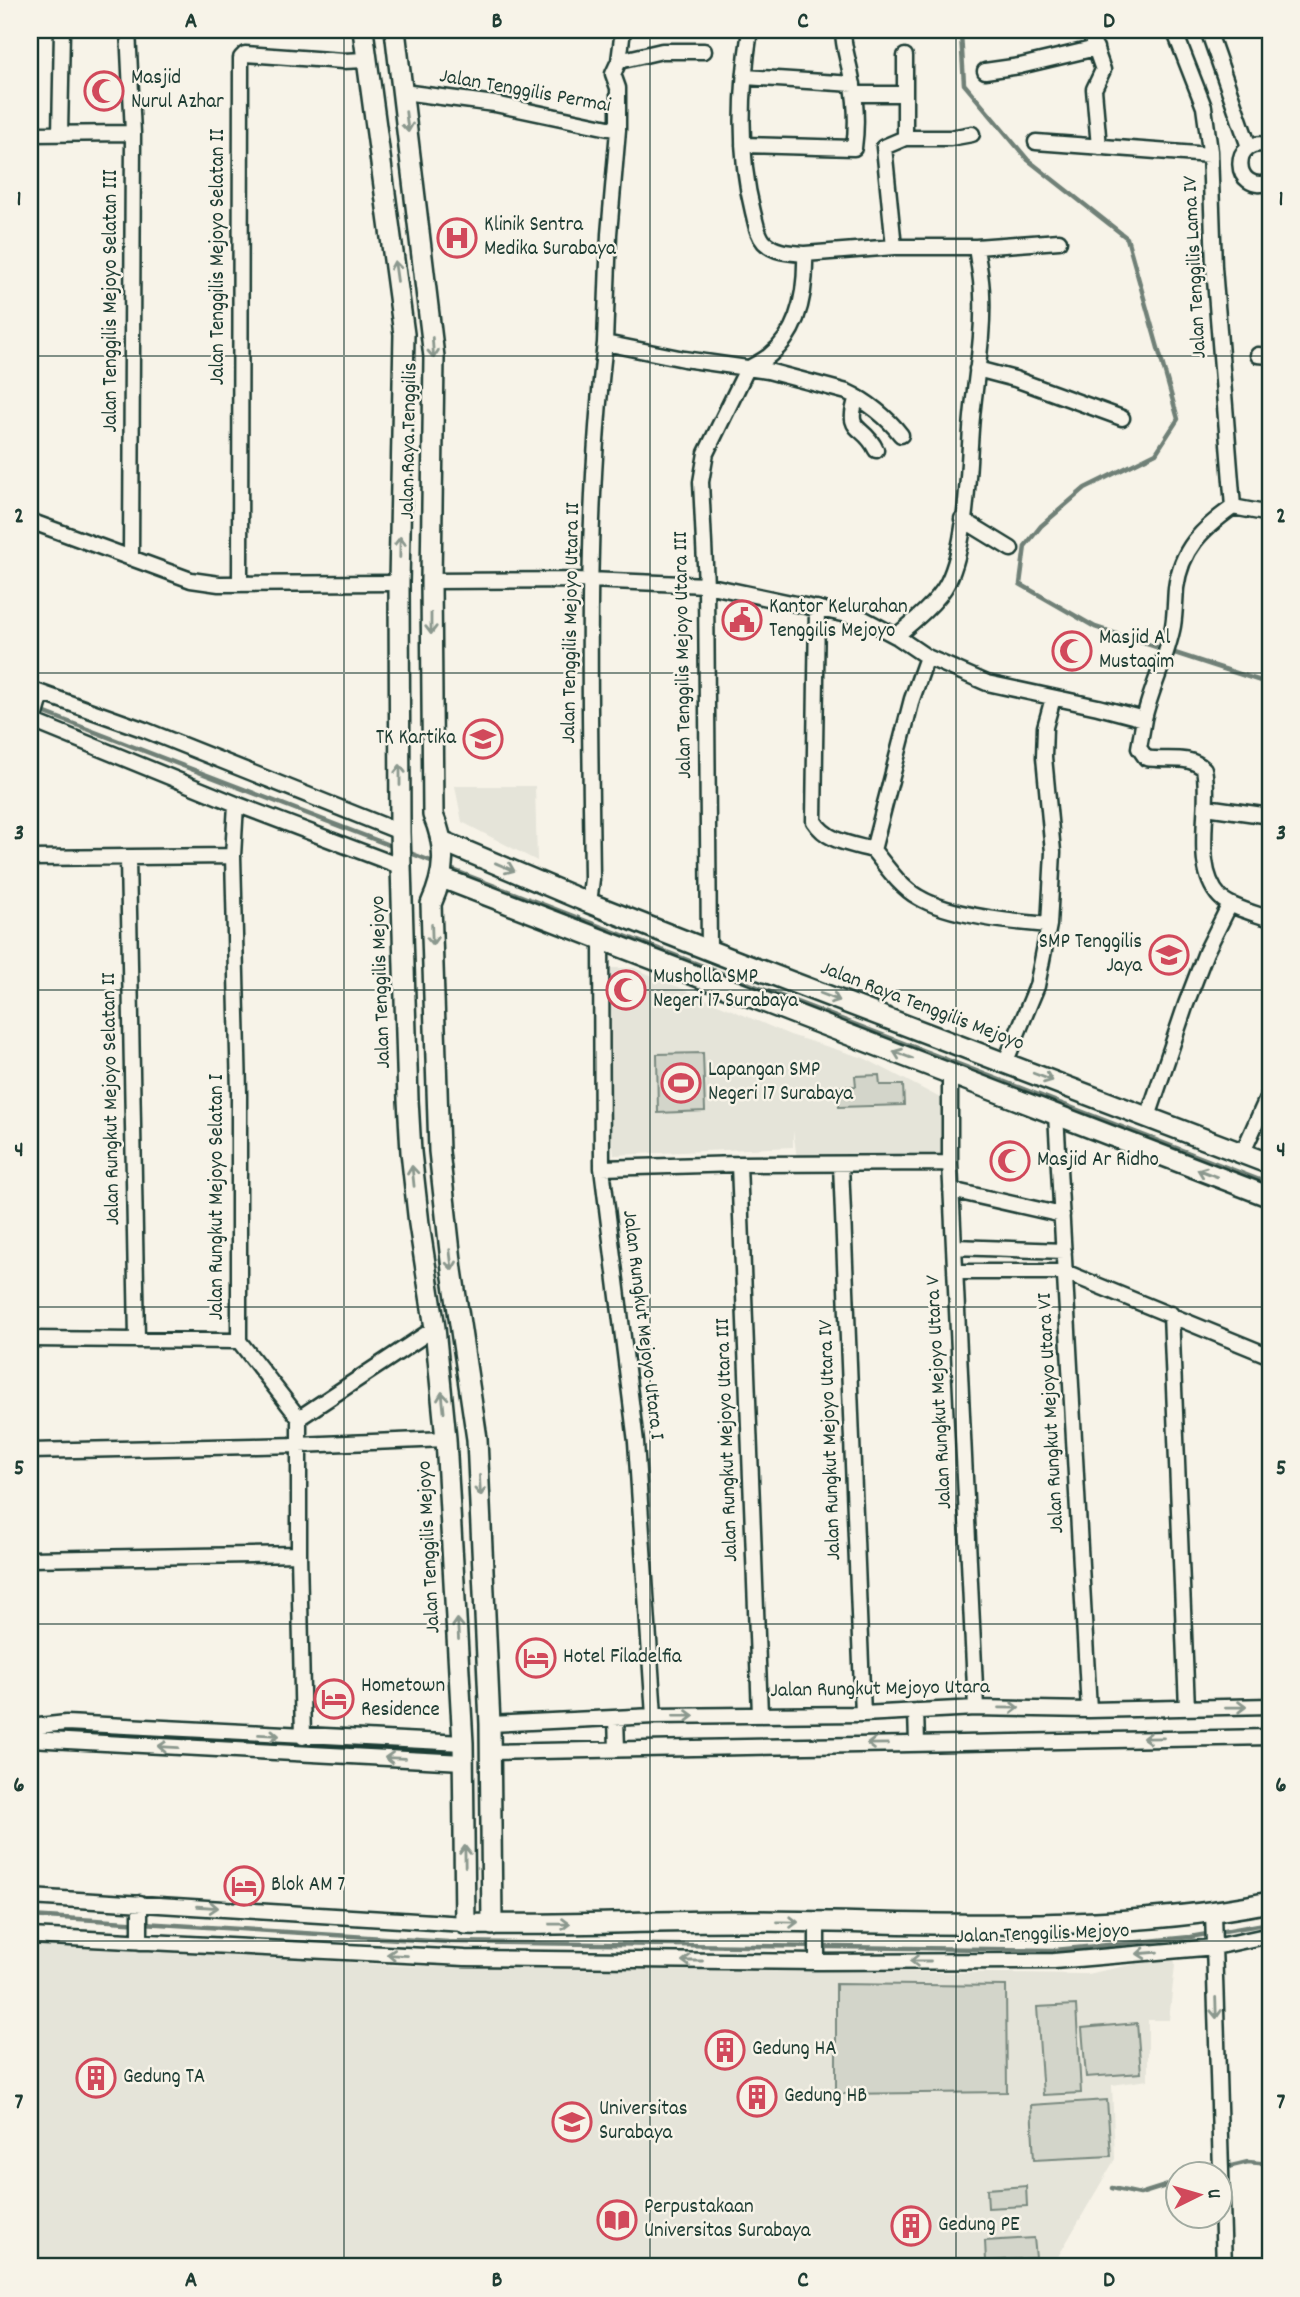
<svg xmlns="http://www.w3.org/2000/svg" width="1300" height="2297" viewBox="0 0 1300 2297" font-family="Dekko,sans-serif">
	<rect width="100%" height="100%" fill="#f7f3e8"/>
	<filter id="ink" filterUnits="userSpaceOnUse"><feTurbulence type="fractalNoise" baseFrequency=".0143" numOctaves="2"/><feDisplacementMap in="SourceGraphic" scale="14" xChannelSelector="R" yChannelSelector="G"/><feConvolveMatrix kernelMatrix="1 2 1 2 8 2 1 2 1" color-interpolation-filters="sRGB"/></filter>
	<g filter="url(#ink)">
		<path fill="#e5e4d9" d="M455,786H535L537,861L462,822Z
			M604,968H634L790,1035L864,1058L942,1099L944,1155L797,1158L793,1131V1147L614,1155L606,1083Z
			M30,1939L403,1966L1087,1974L1174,1956L1175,1965L1169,2020H1148V2080L1112,2085L1115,2159L1052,2267H30Z"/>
		<path fill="#d3d5ca" stroke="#79897f" stroke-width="2" d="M703,1053L705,1111L658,1113L657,1054Z
			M879,1075L880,1085H903L904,1105L839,1107L838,1087L856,1086L855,1076Z
			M836,1984L1006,1986L1007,2092L836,2094Z
			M1076,2005L1081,2093L1043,2095L1037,2007Z
			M1137,2023L1141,2073L1086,2077L1082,2028Z
			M1107,2100L1111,2156L1034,2160L1031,2105Z
			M1026,2186L1027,2206L988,2208L987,2189Z
			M1034,2238L1036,2258L986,2261L985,2241Z"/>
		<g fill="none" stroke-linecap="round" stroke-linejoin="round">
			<path stroke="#6f8077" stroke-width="4.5" d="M963,30L961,34L964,84L1028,160L1127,238L1178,419L1156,453L1085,488L1041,526L1025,546L1020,584L1095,627L1270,684
				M30,707L394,847
				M405,851L436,863
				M448,868L1270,1184
				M30,1916L448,1942L1055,1950L1190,1937L1270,1923
				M1198,2174L1248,2162L1270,2164
				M1112,2188L1140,2194L1178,2182"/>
			<g stroke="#1f3d34" stroke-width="19">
				<path id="street" d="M128,30L133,133L131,558
					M623,30L619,61L613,74L618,88V130L609,234L605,343L684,359L768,371L847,392C867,401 888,418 901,435
					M1089,30L1103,70L1094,89L1099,147
					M1174,30L1204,107L1210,151L1214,267L1233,507
					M1208,30L1249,147
					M619,61L662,51H704
					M985,71L1020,66L1096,48
					M745,77L853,84
					M403,92L495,104L618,130
					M854,94H905
					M30,134L133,133
					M60,134L62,30
					M905,138H950L972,134
					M1036,142L1210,155
					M743,145L854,148C857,127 856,102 852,80C849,62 843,48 843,30
					M1270,146C1229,133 1232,196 1270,182
					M894,247L884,147L905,138V56
					M805,254L894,247H976L1059,241
					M1258,355L1270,356
					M747,369C754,365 763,361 770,355C800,331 806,290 805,254C791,253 775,253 764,242C757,234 756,223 753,212C738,154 741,89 750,30
					M977,369L1015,379L1122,418
					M857,397C844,435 864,423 876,450
					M1233,507L1270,514
					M962,519L1011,549
					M30,521L191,580L219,584L399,583
					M431,581L589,580L706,585L862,618L896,636L927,657L987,683L1098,707L1144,719C1151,688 1167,658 1173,626C1175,614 1175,601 1176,588C1181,549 1202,529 1233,507
					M240,584L241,58L245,54L343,61L366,60
					M817,608L814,821C827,842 851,844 873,850
					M896,636C912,623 939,601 948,582C967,544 968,472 971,429C974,385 984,340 982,295C982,279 978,263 976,247
					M30,689L145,730L400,832
					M1144,719L1139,748L1146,758C1166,762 1189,754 1204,769C1212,807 1191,866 1220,897C1229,907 1257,914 1270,919
					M30,720L236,804L402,867
					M34,721L42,694
					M236,804L233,856L239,1093V1341L299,1418V1554L303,1737
					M1206,807L1270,816
					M873,850L912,699L927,657
					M873,850C886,866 900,887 918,897C949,916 1012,922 1049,925
					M30,858L233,856
					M128,858L137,1339
					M589,903L592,879C590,701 584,521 605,343
					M601,938L602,1168L636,1442L654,1716
					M709,950L706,585L701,482L706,453L747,369
					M1005,1063L1037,986L1049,925L1053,852L1044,757L1045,727L1053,698
					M950,1073V1163L976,1708
					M1056,1114L1089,1710
					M1148,1117L1186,1004L1206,952L1230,904
					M1242,1154L1270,1092
					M739,1164L760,1714
					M841,1164L863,1714
					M602,1168L739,1164L950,1163
					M951,1190L1062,1215
					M954,1247L1064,1251
					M955,1272H1065L1270,1356
					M1171,1314L1187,1708
					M30,1339L239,1341
					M299,1418L435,1328
					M30,1451L298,1445L446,1439
					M30,1559L299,1554
					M916,1711L917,1743
					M616,1718L617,1749
					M490,1724L654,1716L863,1714L976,1708L1089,1710L1270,1706
					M30,1727L66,1723L463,1743
					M30,1739L463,1762
					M491,1752L1270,1737
					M30,1897L465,1924
					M140,1903V1942
					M1213,1913L1224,2267
					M30,1936L465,1958L817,1962L1054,1961L1215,1947L1270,1935
					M817,1962V1922"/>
			</g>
			<g stroke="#1f3d34" stroke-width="24">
				<path id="secondary" d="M363,30L404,334L399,583L400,832L408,1100L411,1152L419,1224L435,1328L446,1439L463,1743L465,1924C563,1926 660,1920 757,1921C927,1922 1102,1935 1270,1902
					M395,30L434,357L431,581L433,815C447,847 445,873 431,904L439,1151L452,1270L477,1439L490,1724L492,1925
					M442,841L589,903L739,962L1270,1164
					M442,878L1270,1197"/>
			</g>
			<use href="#street" stroke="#f7f3e8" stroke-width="14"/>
			<use href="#secondary" stroke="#f7f3e8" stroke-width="19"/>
		</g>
		<defs><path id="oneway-shaft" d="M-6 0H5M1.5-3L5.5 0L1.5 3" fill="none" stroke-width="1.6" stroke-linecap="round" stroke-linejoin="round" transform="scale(1.75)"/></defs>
		<g stroke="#8b988e">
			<use href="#oneway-shaft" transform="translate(407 122) rotate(83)"/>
			<use href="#oneway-shaft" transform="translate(396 271) rotate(-98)"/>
			<use href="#oneway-shaft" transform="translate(433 348) rotate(86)"/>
			<use href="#oneway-shaft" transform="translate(400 547) rotate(-89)"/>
			<use href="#oneway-shaft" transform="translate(431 624) rotate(90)"/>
			<use href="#oneway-shaft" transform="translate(400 775) rotate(-90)"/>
			<use href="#oneway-shaft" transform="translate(505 867) rotate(23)"/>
			<use href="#oneway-shaft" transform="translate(432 935) rotate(88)"/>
			<use href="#oneway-shaft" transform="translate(830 997) rotate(21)"/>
			<use href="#oneway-shaft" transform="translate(903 1055) rotate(-159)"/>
			<use href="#oneway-shaft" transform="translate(1043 1077) rotate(21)"/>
			<use href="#oneway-shaft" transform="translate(1207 1173) rotate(-159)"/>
			<use href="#oneway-shaft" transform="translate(413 1176) rotate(-96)"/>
			<use href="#oneway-shaft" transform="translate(451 1260) rotate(83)"/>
			<use href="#oneway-shaft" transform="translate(443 1402) rotate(-96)"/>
			<use href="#oneway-shaft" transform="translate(480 1486) rotate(87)"/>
			<use href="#oneway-shaft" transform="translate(458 1629) rotate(-93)"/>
			<use href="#oneway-shaft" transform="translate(1236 1707) rotate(-1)"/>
			<use href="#oneway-shaft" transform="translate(1009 1708) rotate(1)"/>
			<use href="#oneway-shaft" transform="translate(684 1716) rotate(-1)"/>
			<use href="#oneway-shaft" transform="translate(269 1735) rotate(3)"/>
			<use href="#oneway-shaft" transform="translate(1153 1738) rotate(179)"/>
			<use href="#oneway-shaft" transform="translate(877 1744) rotate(179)"/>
			<use href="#oneway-shaft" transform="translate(168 1747) rotate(-177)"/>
			<use href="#oneway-shaft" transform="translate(395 1758) rotate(-178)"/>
			<use href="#oneway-shaft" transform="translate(465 1856) rotate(-91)"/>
			<use href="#oneway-shaft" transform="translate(208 1907) rotate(4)"/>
			<use href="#oneway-shaft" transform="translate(788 1922) rotate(1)"/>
			<use href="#oneway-shaft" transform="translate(560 1924) rotate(-1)"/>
			<use href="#oneway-shaft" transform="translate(1147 1953) rotate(175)"/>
			<use href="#oneway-shaft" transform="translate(397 1955) rotate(-177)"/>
			<use href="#oneway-shaft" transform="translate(692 1961) rotate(-180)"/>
			<use href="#oneway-shaft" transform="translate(920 1961) rotate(180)"/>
			<use href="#oneway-shaft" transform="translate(1216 2008) rotate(88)"/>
		</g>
	</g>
	<path fill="none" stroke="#1f3d34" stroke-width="2" stroke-opacity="0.55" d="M344,30V2267M650,30V2267M956,30V2267M30,356H1270M30,673H1270M30,990H1270M30,1307H1270M30,1624H1270M30,1941H1270"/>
	<defs>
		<g id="mosque-ring" transform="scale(2.0125)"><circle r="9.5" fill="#f7f3e8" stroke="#d1495b" stroke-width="1.5"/><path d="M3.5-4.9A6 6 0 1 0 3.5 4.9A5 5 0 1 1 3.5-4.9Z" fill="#d1495b"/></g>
		<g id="hospital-ring" transform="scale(2.0125)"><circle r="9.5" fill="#f7f3e8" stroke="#d1495b" stroke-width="1.5"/><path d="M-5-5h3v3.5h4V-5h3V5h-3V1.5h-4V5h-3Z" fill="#d1495b"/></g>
		<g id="civic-ring" transform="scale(2.0125)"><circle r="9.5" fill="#f7f3e8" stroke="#d1495b" stroke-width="1.5"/><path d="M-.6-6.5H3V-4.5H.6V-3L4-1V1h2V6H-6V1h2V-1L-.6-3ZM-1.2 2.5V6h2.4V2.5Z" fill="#d1495b"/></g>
		<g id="school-ring" transform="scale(2.0125)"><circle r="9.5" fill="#f7f3e8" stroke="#d1495b" stroke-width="1.5"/><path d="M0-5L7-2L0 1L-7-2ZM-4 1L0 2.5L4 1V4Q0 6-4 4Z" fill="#d1495b"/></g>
		<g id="stadium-ring" transform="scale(2.0125)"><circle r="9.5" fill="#f7f3e8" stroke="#d1495b" stroke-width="1.5"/><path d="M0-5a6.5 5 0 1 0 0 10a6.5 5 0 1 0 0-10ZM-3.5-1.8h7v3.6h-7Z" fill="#d1495b"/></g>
		<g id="hotel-ring" transform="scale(2.0125)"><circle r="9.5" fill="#f7f3e8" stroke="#d1495b" stroke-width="1.5"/><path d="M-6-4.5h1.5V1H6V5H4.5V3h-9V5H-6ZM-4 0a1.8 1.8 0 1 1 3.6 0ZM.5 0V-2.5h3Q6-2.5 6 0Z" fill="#d1495b"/></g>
		<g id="building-ring" transform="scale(2.0125)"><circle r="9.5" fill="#f7f3e8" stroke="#d1495b" stroke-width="1.5"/><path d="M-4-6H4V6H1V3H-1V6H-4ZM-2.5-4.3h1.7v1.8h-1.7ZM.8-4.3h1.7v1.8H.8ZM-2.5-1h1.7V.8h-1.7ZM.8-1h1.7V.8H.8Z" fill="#d1495b"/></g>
		<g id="university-ring" transform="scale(2.0125)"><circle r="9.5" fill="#f7f3e8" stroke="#d1495b" stroke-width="1.5"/><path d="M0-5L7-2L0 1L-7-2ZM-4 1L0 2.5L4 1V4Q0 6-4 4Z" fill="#d1495b"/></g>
		<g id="library-ring" transform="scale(2.0125)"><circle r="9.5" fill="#f7f3e8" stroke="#d1495b" stroke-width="1.5"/><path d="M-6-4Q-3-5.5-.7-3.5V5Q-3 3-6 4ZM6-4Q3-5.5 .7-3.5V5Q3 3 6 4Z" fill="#d1495b"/></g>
	</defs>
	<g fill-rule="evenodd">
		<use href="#mosque-ring" x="104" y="91"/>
		<use href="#hospital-ring" x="457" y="238"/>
		<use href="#civic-ring" x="742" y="620"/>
		<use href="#mosque-ring" x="1072" y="651"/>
		<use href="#school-ring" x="483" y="739"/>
		<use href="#school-ring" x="1169" y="955"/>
		<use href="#mosque-ring" x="626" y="990"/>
		<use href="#stadium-ring" x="681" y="1083"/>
		<use href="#mosque-ring" x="1010" y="1161"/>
		<use href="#hotel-ring" x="536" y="1658"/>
		<use href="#hotel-ring" x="334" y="1699"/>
		<use href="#hotel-ring" x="244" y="1886"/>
		<use href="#building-ring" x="725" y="2050"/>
		<use href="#building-ring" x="96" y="2078"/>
		<use href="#building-ring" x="757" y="2097"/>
		<use href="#university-ring" x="572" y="2122"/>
		<use href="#library-ring" x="617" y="2220"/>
		<use href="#building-ring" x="911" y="2226"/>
	</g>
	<g text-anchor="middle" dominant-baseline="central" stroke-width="5" stroke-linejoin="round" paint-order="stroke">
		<g font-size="21" fill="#1f3d34" stroke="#f7f3e8" text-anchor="start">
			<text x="131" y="79">Masjid<tspan x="131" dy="24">Nurul Azhar</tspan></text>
			<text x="484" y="226">Klinik Sentra<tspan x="484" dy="24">Medika Surabaya</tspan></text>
			<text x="769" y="608">Kantor Kelurahan<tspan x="769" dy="24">Tenggilis Mejoyo</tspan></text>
			<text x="1099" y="639">Masjid Al<tspan x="1099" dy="24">Mustaqim</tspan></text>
			<text x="456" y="739" text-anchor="end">TK Kartika</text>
			<text x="1142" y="943" text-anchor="end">SMP Tenggilis<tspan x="1142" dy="24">Jaya</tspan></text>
			<text x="653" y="978">Musholla SMP<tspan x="653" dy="24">Negeri 17 Surabaya</tspan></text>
			<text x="708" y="1071">Lapangan SMP<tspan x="708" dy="24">Negeri 17 Surabaya</tspan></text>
			<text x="1037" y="1161">Masjid Ar Ridho</text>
			<text x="563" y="1658">Hotel Filadelfia</text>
			<text x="361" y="1687">Hometown<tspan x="361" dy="24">Residence</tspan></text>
			<text x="271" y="1886">Blok AM 7</text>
			<text x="752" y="2050">Gedung HA</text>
			<text x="123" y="2078">Gedung TA</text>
			<text x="784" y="2097">Gedung HB</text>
			<text x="599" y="2110">Universitas<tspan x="599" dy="24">Surabaya</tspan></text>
			<text x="644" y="2208">Perpustakaan<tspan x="644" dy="24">Universitas Surabaya</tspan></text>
			<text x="938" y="2226">Gedung PE</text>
		</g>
		<g font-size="21" fill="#1f3d34" stroke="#f7f3e8">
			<text transform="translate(525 92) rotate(10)">Jalan Tenggilis Permai</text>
			<text transform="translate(219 257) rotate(-90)">Jalan Tenggilis Mejoyo Selatan II</text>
			<text transform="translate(1196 267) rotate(-93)">Jalan Tenggilis Lama IV</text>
			<text transform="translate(112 301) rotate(-90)">Jalan Tenggilis Mejoyo Selatan III</text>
			<text transform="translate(410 441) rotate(-89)">Jalan Raya Tenggilis</text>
			<text transform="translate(572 623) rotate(-89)">Jalan Tenggilis Mejoyo Utara II</text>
			<text transform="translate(684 655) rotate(-91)">Jalan Tenggilis Mejoyo Utara III</text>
			<text transform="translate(382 982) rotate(-92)">Jalan Tenggilis Mejoyo</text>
			<text transform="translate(922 1007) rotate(21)">Jalan Raya Tenggilis Mejoyo</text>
			<text transform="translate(112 1099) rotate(-91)">Jalan Rungkut Mejoyo Selatan II</text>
			<text transform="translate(218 1197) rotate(-90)">Jalan Rungkut Mejoyo Selatan I</text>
			<text transform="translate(642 1325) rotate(83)">Jalan Rungkut Mejoyo Utara I</text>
			<text transform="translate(940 1392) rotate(-93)">Jalan Rungkut Mejoyo Utara V</text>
			<text transform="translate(1052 1413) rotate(-93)">Jalan Rungkut Mejoyo Utara VI</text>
			<text transform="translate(728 1440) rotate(-92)">Jalan Rungkut Mejoyo Utara III</text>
			<text transform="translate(831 1440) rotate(-92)">Jalan Rungkut Mejoyo Utara IV</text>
			<text transform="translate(430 1547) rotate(-93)">Jalan Tenggilis Mejoyo</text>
			<text transform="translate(880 1690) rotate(-1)">Jalan Rungkut Mejoyo Utara</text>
			<text transform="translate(1043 1935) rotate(-2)">Jalan Tenggilis Mejoyo</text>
		</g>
	</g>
	<rect width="1300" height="2297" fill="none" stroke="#f7f3e8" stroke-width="77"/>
	<g transform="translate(1199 2195) rotate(85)"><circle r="33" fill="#f7f3e8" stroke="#a1aaa0" stroke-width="2"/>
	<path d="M0-5L12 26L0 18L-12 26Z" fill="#d1495b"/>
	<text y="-10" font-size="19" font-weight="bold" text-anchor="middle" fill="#1f3d34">U</text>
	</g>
	<rect x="38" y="38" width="1224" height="2220" fill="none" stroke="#1f3d34" stroke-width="2.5"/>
	<g font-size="23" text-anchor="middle" font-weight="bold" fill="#1f3d34">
		<text x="191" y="27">A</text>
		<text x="497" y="27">B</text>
		<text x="803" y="27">C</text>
		<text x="1109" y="27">D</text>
		<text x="19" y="205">1</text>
		<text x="1281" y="205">1</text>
		<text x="19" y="522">2</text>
		<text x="1281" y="522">2</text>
		<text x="19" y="839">3</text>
		<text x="1281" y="839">3</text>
		<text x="19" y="1156">4</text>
		<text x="1281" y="1156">4</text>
		<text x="19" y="1474">5</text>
		<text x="1281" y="1474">5</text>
		<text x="19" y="1791">6</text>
		<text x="1281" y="1791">6</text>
		<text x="19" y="2108">7</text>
		<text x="1281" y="2108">7</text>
		<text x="191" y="2286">A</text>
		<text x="497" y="2286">B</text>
		<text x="803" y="2286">C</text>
		<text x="1109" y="2286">D</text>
	</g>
</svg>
